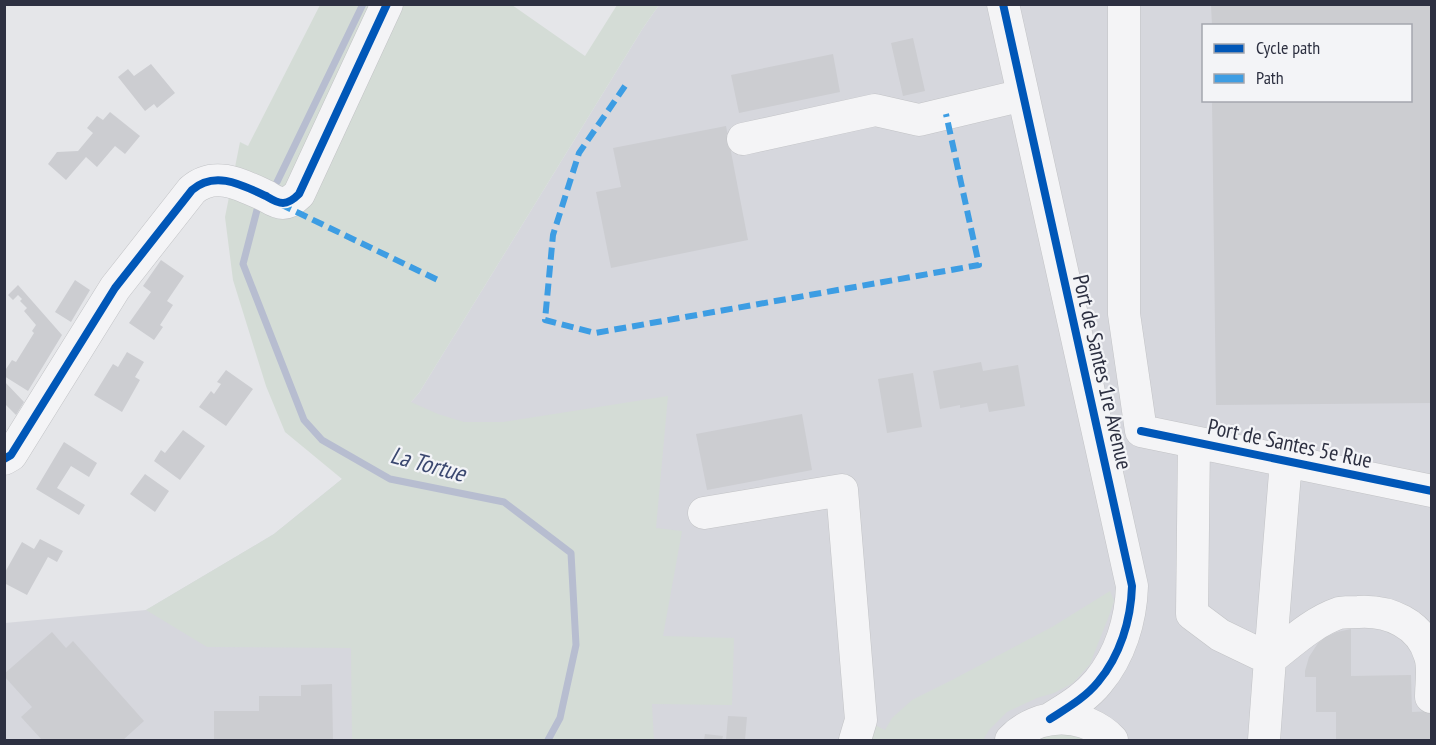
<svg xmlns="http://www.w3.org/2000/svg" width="1436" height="745" viewBox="0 0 1436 745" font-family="'PT Sans Narrow',sans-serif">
	<rect width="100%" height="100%" fill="#e5e6e9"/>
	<path fill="#d6d7dd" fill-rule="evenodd" d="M659,5H1431V740H5V623L146,610L274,534L342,479L419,393L643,28ZM1204,26H1410V100H1204Z"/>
	<path fill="#d4dcd6" d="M320,5H512L585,56L617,5H659L643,28L419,393L411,402L438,414L464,422H503L668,396L656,528L682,531L663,636L734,638L732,705L652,704L654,740H352L351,648L207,647L146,610L274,534L342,479L285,432L266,386L233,280L225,217L240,142L248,146Z
		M1110,591L1114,601L1110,613L1090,664L1073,683L1054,693L1037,698L1007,712L989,730L983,740H866L871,723L885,730L892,718L912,700L952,680L1052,627Z
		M1070,733L1089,740H1034L1048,735Z"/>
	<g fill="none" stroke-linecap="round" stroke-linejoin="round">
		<path stroke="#b7bdd0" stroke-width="7" d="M277,182L363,4
			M257,210L243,264L304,420L322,440L390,479L504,502L571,553L576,645L560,718L548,740"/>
	</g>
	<path fill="#cccdd1" d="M1211,4H1432V403L1216,405L1212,100H1410V26H1212Z
		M913,38L925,91L903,96L891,43Z
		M833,54L840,92L739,113L731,75Z
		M151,64L175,93L157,108L154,104L145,111L118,77L128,69L134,76Z
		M110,112L140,136L125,154L115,146L97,167L86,157L66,180L48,164L57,152L78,151L93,133L87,128L97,116L103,120Z
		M726,126L748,240L611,268L596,192L621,187L613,148Z
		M161,260L184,276L167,301L173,305L160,325L163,327L154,340L129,323L151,292L143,286Z
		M75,280L90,290L71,322L55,312Z
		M18,285L62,335L28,391L4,376V372L12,360L16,362L34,333L32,331L36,325L24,311L27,308L20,301L22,299L18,295L13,300L8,295Z
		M127,352L144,362L135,377L140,380L122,412L94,395L113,364L118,367Z
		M981,362L983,371L1018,365L1025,406L989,412L987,403L960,408V405L940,409L933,371Z
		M226,370L253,389L226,426L199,407L211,391L214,394L221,384L217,382Z
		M913,373L922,427L887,433L878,379Z
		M4,381L24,402L16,415L4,403Z
		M802,414L812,470L707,490L696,434Z
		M183,430L205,446L180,480L154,461L161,450L165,453Z
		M64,442L97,463L89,477L71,466L57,488L85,505L79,515L36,489Z
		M145,474L169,491L155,512L130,494Z
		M40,539L63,551L57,562L48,557L27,595L4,583V574L22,542L34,549Z
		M1351,629V676L1411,675L1412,712L1432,711V740H1336V712H1316V677H1305V671L1309,657L1318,643L1326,637L1337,632Z
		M52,632L66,648L73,641L144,721L123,740H42L21,717L32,707L4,676V674Z
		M332,684L333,740H214V711H259V696H301V685Z
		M728,716L747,717L745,740H726Z
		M705,734L723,736L722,740H704Z"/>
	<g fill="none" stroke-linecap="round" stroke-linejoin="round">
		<g stroke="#c2c3c6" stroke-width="33">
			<path id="minor" d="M1003,4L1132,586C1131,620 1120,656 1098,682C1085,698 1067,708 1050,719
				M1124,4V314L1141,431L1432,491
				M743,139L875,110L919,120L1023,95
				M1194,442L1192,614L1220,635L1270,659L1264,740
				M4,459L11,455L16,447L115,288L192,190C215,170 242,185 266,196C271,199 277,203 283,203C289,203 294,199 299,194L387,4
				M1286,461L1270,659C1292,642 1313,622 1339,613C1345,612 1352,612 1358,612C1388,610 1421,623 1430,656C1434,668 1431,684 1431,697
				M704,513L842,490L861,720L855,740
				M1011,740C1039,711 1085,712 1112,740"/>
		</g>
		<use href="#minor" stroke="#f4f4f6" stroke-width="32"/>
		<path stroke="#3d9de3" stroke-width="6" stroke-dasharray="12 6" stroke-linecap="butt" d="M625,86L579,153L553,235L545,320L595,333L979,265L946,114
			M280,204L442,282"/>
		<g stroke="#f3f4f7" stroke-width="11">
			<path id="cycleway" d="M1003,4L1132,586C1131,620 1120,656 1098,682C1085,698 1067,708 1050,719
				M1141,431L1432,491
				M4,459L11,455L16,447L115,288L192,190C215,170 242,185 266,196C271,199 277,203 283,203C289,203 294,199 299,194L387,4"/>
		</g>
		<use href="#cycleway" stroke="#0057b8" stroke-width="8"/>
	</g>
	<g text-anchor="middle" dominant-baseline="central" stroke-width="4.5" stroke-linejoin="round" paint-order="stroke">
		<g font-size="22" fill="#2d3041" stroke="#f3f4f7">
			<text transform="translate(1103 372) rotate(77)">Port de Santes 1re Avenue</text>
			<text transform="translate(1290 443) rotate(12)">Port de Santes 5e Rue</text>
		</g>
		<g font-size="24" font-style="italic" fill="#3b4870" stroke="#f3f4f7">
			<text transform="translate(428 464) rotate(15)">La Tortue</text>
		</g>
	</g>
	<rect width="1436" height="745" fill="none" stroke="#2d3041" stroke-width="12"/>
	<rect x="1202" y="24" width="210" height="78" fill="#f3f4f7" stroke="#a4a6ae" stroke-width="1.5"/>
	<rect x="1214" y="44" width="30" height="9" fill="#0057b8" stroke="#a4a6ae" stroke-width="1.5"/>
	<text x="1256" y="54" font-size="18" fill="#2d3041">Cycle path</text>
	<rect x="1214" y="74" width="30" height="9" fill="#3d9de3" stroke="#a4a6ae" stroke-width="1.5"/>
	<text x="1256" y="84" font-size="18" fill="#2d3041">Path</text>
</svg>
